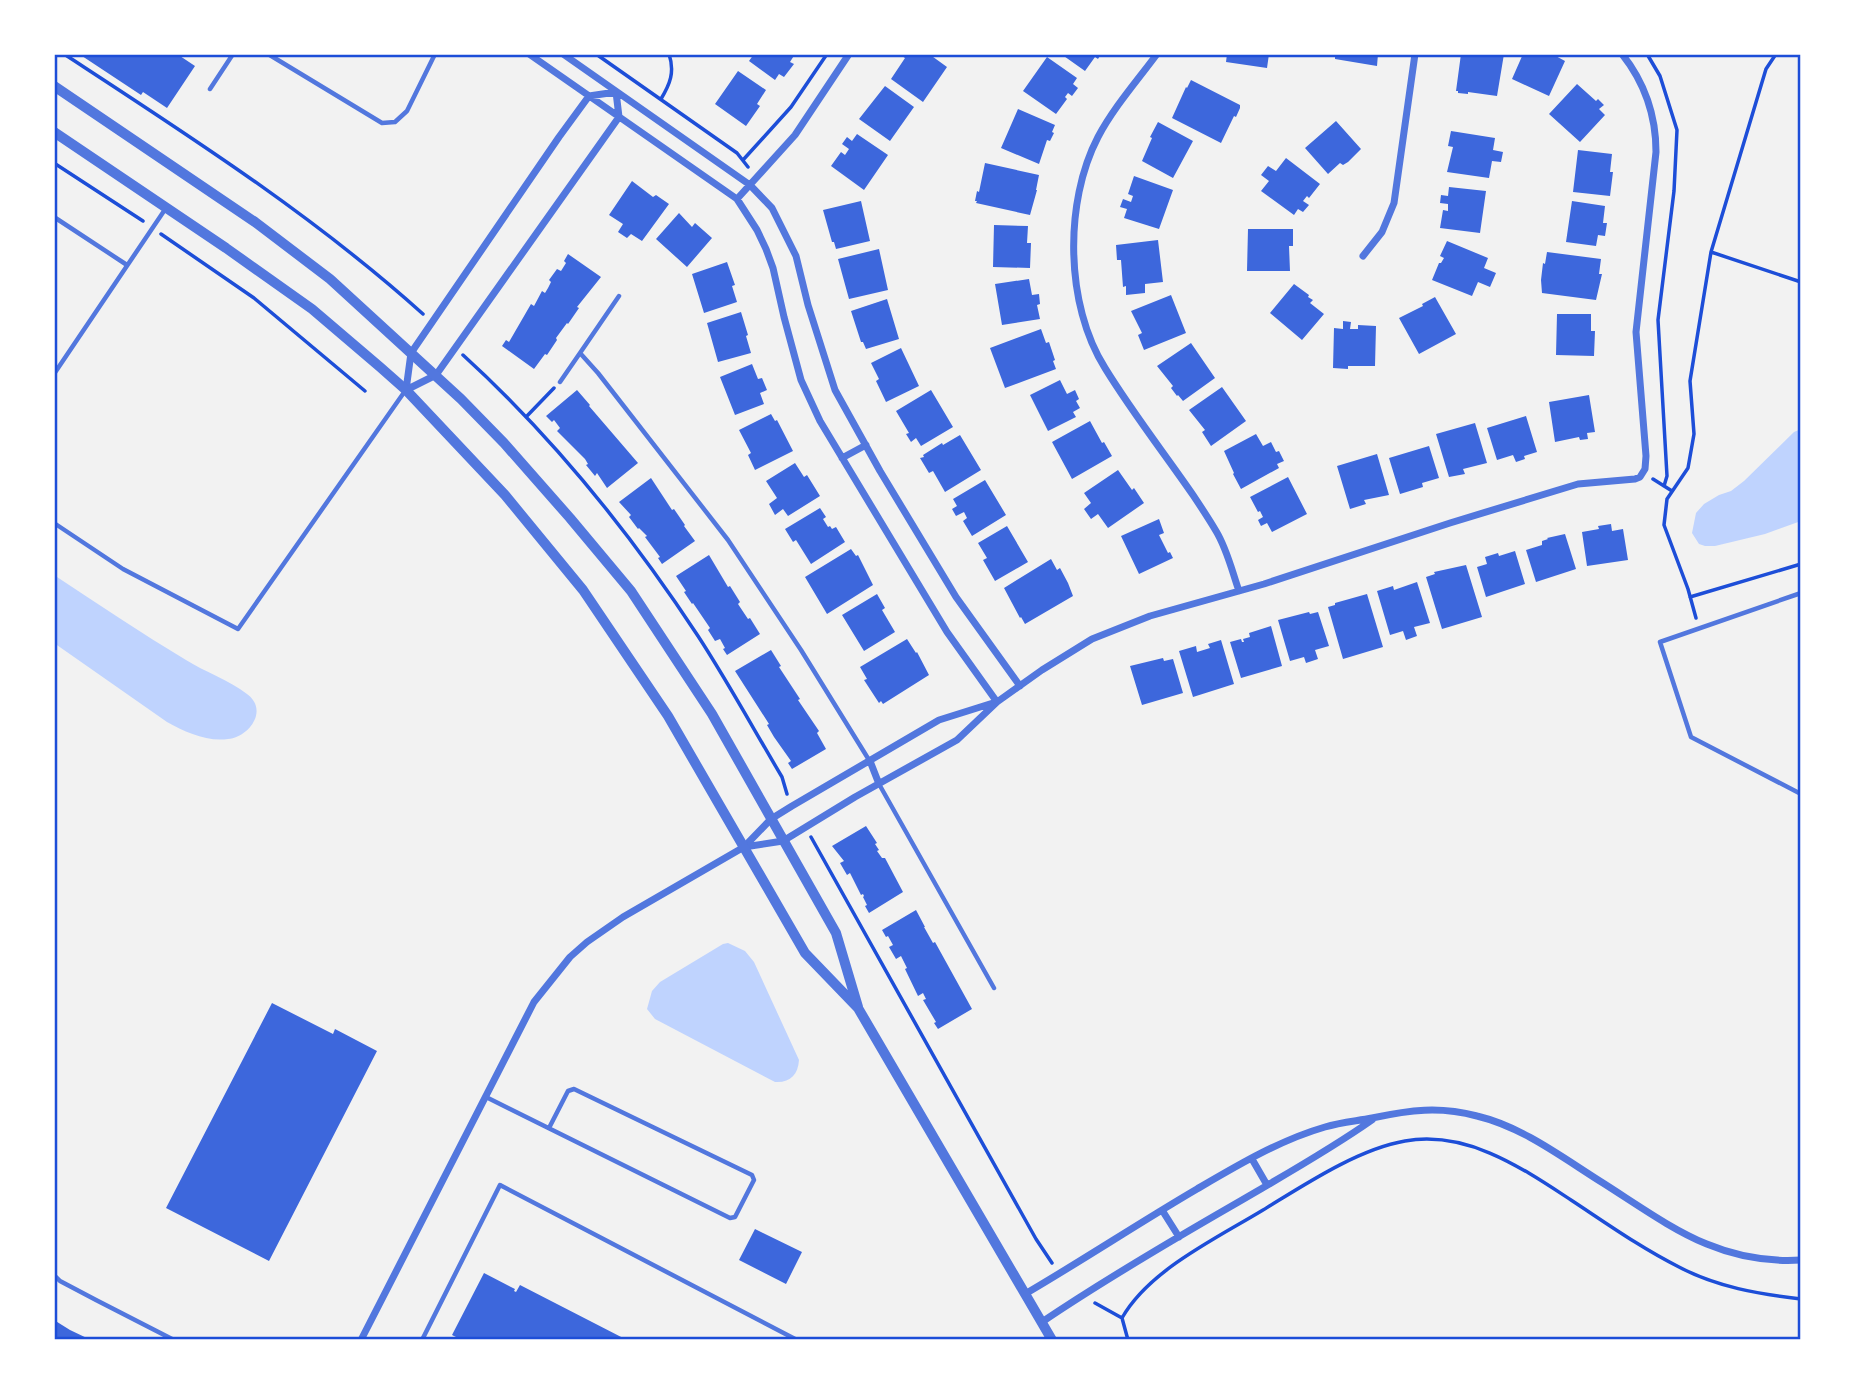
<svg xmlns="http://www.w3.org/2000/svg" width="1855" height="1394" viewBox="0 0 1855 1394" font-family="'PT Serif',serif">
	<rect width="100%" height="100%" fill="#f2f2f2"/>
	<path fill="#bfd3fe" d="M1801,429V521L1765,534L1715,546H1705L1699,544L1692,533L1696,513L1704,504L1719,495L1731,491L1744,481L1794,432Z
		M54,575C98,604 141,633 186,660C205,672 229,680 247,694C269,710 249,737 228,739C207,742 185,732 167,722L54,643Z
		M728,943L745,951L754,962L799,1060C798,1075 790,1083 775,1082L655,1019L647,1009L652,991L660,982L723,944Z"/>
	<path fill="#3d67dc" d="M79,54H177L195,66L167,108L143,92L141,95Z
		M754,54H795L790,62L794,64L784,77L779,74L775,80L749,61Z
		M904,54H929L947,67L923,102L891,79L905,58L902,56Z
		M1061,54H1101L1098,59L1095,57L1085,71Z
		M1227,54H1269L1267,68L1226,62Z
		M1335,54H1378L1377,66L1335,59Z
		M1461,54H1504L1497,96L1468,92V94L1458,93V91H1456Z
		M1523,54H1552L1565,61L1549,96L1512,79Z
		M1047,57L1077,78L1073,84L1078,88L1072,96L1068,93L1065,97L1067,99L1056,114L1023,91Z
		M738,71L766,90L757,104L760,106L746,126L715,104Z
		M1191,80L1240,105V108L1236,117L1234,116L1221,143L1172,118L1186,87L1187,88Z
		M1577,84L1596,101L1598,99L1604,105L1599,109L1605,115L1580,142L1549,114Z
		M885,86L914,107L890,141L859,119Z
		M1018,109L1055,125L1052,132L1054,133L1050,141L1047,140L1039,164L1001,148Z
		M1336,121L1361,149L1348,162L1343,165L1340,163L1328,174L1305,148Z
		M1158,122L1193,141L1173,178L1142,161L1152,138L1150,137Z
		M1451,131L1495,138L1493,150L1503,152L1501,162L1492,161L1489,178L1447,172L1453,147L1448,146Z
		M857,134L888,155L864,190L831,166L841,152L845,155L849,149L842,144L847,137L852,141Z
		M1578,150L1612,154L1610,172H1613L1610,196L1573,192Z
		M1286,158L1320,184L1309,198L1307,196L1303,201L1309,205L1303,212L1298,209L1294,215L1261,191L1269,181L1261,175L1268,166L1276,171Z
		M985,163L1039,175L1036,190H1037L1030,215L976,203L977,201H975L977,191L979,192Z
		M1134,176L1173,190L1159,229L1124,218L1127,209L1120,207L1123,199L1131,202L1133,196L1128,194Z
		M632,181L653,197L656,195L669,204L642,241L631,234L627,238L618,232L623,224L609,215Z
		M1449,187L1486,191L1480,233L1440,228L1443,210L1448,211V204L1440,203L1441,195L1448,196Z
		M861,201L870,241L836,249L834,242H832L823,210Z
		M1572,201L1605,206L1603,223H1607L1605,236L1598,235L1596,246L1566,242Z
		M679,213L692,227L695,223L712,238L687,267L656,239Z
		M994,225L1028,226L1027,243H1031L1030,268L993,267Z
		M1248,229H1293V246H1289L1290,271H1247Z
		M1158,240L1163,282L1145,284V293L1126,295V286L1123,287L1121,260H1117L1116,245Z
		M1447,241L1488,258L1484,268L1496,273L1490,287L1478,282L1472,296L1432,280L1439,263H1441L1444,258L1440,256Z
		M879,249L888,290L849,299L838,259Z
		M1547,252L1601,259L1599,274H1602L1596,300L1542,293L1541,280L1543,263L1545,264Z
		M568,254L601,277L577,307L579,308L568,324L567,323L556,338L557,340L547,355L545,354L534,369L502,346L506,340L509,342L531,304L534,306L542,291L545,293L548,288L551,282L549,280L557,269L561,271L566,263L564,261Z
		M727,262L735,285L732,286L737,302L704,313L692,274Z
		M1029,279L1032,295L1039,294L1040,304L1037,305L1040,319L1002,325L995,284Z
		M1294,284L1309,295L1308,297L1313,300L1310,303L1324,314L1302,340L1270,313Z
		M1171,295L1186,333L1144,350L1138,335L1142,333L1131,311Z
		M1435,297L1456,334L1419,354L1399,318L1423,306L1422,304Z
		M887,299L899,339L866,349L863,342H861L851,311Z
		M741,312L748,335L746,336L751,353L718,362L707,323Z
		M1557,314H1591V331H1595L1594,356L1556,355Z
		M1343,321L1351,322L1350,329H1358V325L1376,326L1375,366H1348V369L1333,368L1334,328L1343,329Z
		M1041,329L1046,343L1049,342L1055,360L1053,361L1056,369L1005,388L990,348Z
		M1191,343L1215,378L1183,401L1178,395L1177,396L1171,388L1173,386L1157,366Z
		M901,348L919,386L886,402L876,381L879,379L871,363Z
		M752,364L758,379L762,378L767,390L760,393L764,404L735,415L720,377Z
		M1060,380L1067,394L1075,390L1079,399L1076,401L1080,408L1073,412L1076,417L1048,431L1030,395Z
		M1222,387L1246,421L1211,446L1202,432L1205,430L1189,410Z
		M577,390L590,405L589,406L638,463L607,488L597,473L595,476L586,465L588,464L585,459L557,431L560,428L554,420L552,422L546,416Z
		M931,390L953,427L921,446L916,438L911,442L906,434L909,433L896,411Z
		M1589,395L1595,432L1587,433L1588,439L1580,440L1579,437L1555,442L1549,402Z
		M771,414L775,421L777,420L793,451L755,470L748,455L751,453L739,430Z
		M1526,416L1537,452L1524,456L1525,459L1516,462L1513,455L1497,460L1487,428Z
		M1090,421L1102,443L1104,442L1112,456L1072,479L1052,442Z
		M1475,423L1487,463L1463,469L1465,474L1449,477L1436,434Z
		M1256,434L1263,446L1271,442L1276,452L1279,451L1284,461L1277,464L1279,468L1241,489L1233,474L1234,473L1224,451Z
		M960,435L981,470L945,492L933,471L929,473L920,458L924,457L923,455L942,443L943,445Z
		M1429,446L1439,478L1422,483L1423,487L1400,494L1389,458Z
		M1377,454L1389,495L1364,500L1366,504L1350,509L1337,466Z
		M795,463L804,477L807,475L820,496L788,516L783,509L775,515L769,504L777,498L766,481Z
		M1118,470L1132,490L1134,488L1144,503L1108,528L1098,514L1091,519L1084,509L1091,503L1084,493Z
		M1288,477L1307,514L1272,532L1267,523L1261,526L1258,520L1263,517L1260,511L1258,512L1250,497Z
		M651,478L672,510L674,509L685,525L684,526L695,541L662,564L658,558L660,557L645,537L647,536L639,528L638,529L629,517L631,515L619,502Z
		M985,480L1006,515L972,536L963,521L967,518L964,512L956,516L952,509L957,506L953,499Z
		M820,508L826,517L823,519L828,527L830,526L832,529L836,527L845,542L811,564L796,540L793,542L785,529Z
		M1159,519L1164,533L1159,535L1168,553L1170,552L1173,558L1139,574L1121,536Z
		M1611,524L1612,531L1623,529L1628,560L1587,566L1582,532L1599,529L1598,526Z
		M1007,526L1028,562L995,581L983,560L987,558L978,543Z
		M1565,534L1576,569L1536,582L1526,550L1542,545V541L1548,539L1547,538Z
		M851,549L856,556L858,555L873,585L827,614L805,577Z
		M1515,551L1525,584L1486,597L1477,567L1487,564L1485,557L1498,553L1499,556Z
		M709,555L728,587L730,586L740,602L738,604L748,619L750,618L760,634L727,655L723,649L725,648L720,639L715,641L708,630L710,628L693,603L692,604L684,592L686,591L676,576Z
		M1051,559L1057,570L1060,568L1068,583L1073,596L1025,624L1021,617L1020,618L1004,588Z
		M1466,565L1482,617L1442,629L1426,577L1435,574L1434,572Z
		M1417,582L1430,623L1414,627L1417,636L1406,640L1403,631L1390,635L1377,591L1393,586L1394,590Z
		M877,594L885,608L882,610L895,632L864,651L842,615Z
		M1367,594L1383,647L1343,659L1328,607L1335,605V603Z
		M1309,612L1310,614L1318,612L1329,646L1315,650L1318,659L1306,663L1304,657L1290,661L1278,620Z
		M1271,626L1282,666L1241,678L1230,642L1241,639L1242,642H1244L1243,639L1250,637L1249,633Z
		M907,639L916,653L917,652L929,675L883,704L881,701L879,703L864,680L867,679L860,667Z
		M1221,640L1234,684L1193,697L1179,651L1196,646L1197,652L1210,648L1208,644Z
		M771,650L781,666L779,667L800,699L798,700L819,731L817,733L826,749L792,769L788,763L791,761L774,737L767,725L769,724L735,671Z
		M1163,658L1164,661L1173,659L1183,693L1142,705L1130,666Z
		M866,826L877,843L875,844L879,850L877,851L882,858H885L903,892L869,913L865,906L867,905L863,897L864,896L863,894L861,895L850,873L847,875L840,863L844,861L832,846Z
		M916,910L925,927H924L933,943L935,942L972,1009L938,1029L934,1023L936,1022L923,1000L926,999L923,993L918,996L905,969L907,968L901,956L896,959L889,947L893,945L888,936L886,937L882,930Z
		M272,1003L333,1034L335,1029L377,1051L269,1261L166,1208Z
		M755,1229L802,1252L786,1284L739,1260Z
		M484,1273L515,1289L514,1291L516,1292L520,1285L627,1340H462L452,1335Z
		M54,1320L70,1330L91,1340H54Z"/>
	<g fill="none" stroke-linecap="round" stroke-linejoin="round">
		<path stroke="#1d4ed8" stroke-width="3.5" d="M64,54C188,135 313,215 423,314
			M596,54L737,153L748,167
			M1647,54L1660,76L1677,130L1674,191L1658,320L1667,476L1664,486
			M1798,54L1801,55
			M661,99C670,84 675,72 669,54
			M743,160L791,107L827,54
			M54,163L143,221
			M161,234L254,298L365,391
			M1711,252L1801,282
			M463,355C553,437 631,534 698,636C728,682 754,730 782,777L787,794
			M526,417L554,388
			M1653,479L1672,491
			M1690,597L1801,564
			M1696,618L1688,589L1664,525L1667,499L1688,468L1694,434L1690,381L1711,252L1766,69L1776,54
			M811,837L1036,1239L1052,1263
			M1095,1303L1122,1318L1128,1340
			M1122,1318C1149,1270 1217,1238 1263,1210C1304,1185 1358,1149 1405,1141C1467,1130 1522,1168 1571,1200C1606,1223 1641,1248 1679,1267C1717,1287 1758,1294 1801,1299"/>
		<path stroke="#5277de" stroke-width="4.5" d="M268,54L382,123L395,122L407,111L435,54
			M210,89L233,54
			M54,217L127,265
			M619,296L580,353L598,373L728,540L801,650L869,760
			M54,374L166,208
			M560,382L580,353
			M54,523L123,569L238,629L405,391
			M1801,593L1660,642L1691,737L1801,794
			M879,784L994,988
			M486,1097L730,1218L735,1217L754,1180L752,1175L574,1089L568,1091L549,1128
			M54,1275L60,1281L96,1300L174,1340
			M422,1340L500,1185L797,1340"/>
		<path stroke="#5277de" stroke-width="7" d="M529,54L737,199L757,230L766,249L773,268L784,317L801,380L820,421L947,632L997,702
			M563,54L750,185L772,208L796,256L808,305L835,390L880,471L956,597L1020,686
			M1157,54C1137,81 1114,107 1098,137C1064,202 1065,305 1105,368C1132,412 1164,453 1193,495C1201,507 1209,519 1216,531C1227,549 1232,571 1239,591
			M616,92L619,117L436,375L406,390L411,353L559,137L589,96Z
			M737,199L795,135L849,54
			M1363,256L1382,232L1394,203L1415,54
			M842,458L866,445
			M870,761L879,784
			M744,847L783,841L855,797L957,740L997,702L1042,670L1092,639L1150,616L1264,584L1450,523L1578,484L1635,479L1640,477L1645,469L1646,456L1636,332L1656,152C1656,116 1645,83 1622,54
			M1252,1159L1267,1185
			M1162,1210L1179,1237
			M1025,1294C1083,1260 1139,1223 1197,1189C1238,1165 1280,1140 1325,1127C1341,1122 1357,1121 1372,1118C1410,1110 1439,1106 1477,1116C1523,1127 1563,1158 1603,1183C1669,1225 1718,1265 1801,1260
			M1042,1322C1104,1280 1169,1242 1235,1204C1281,1177 1328,1151 1372,1120
			M361,1340L534,1002L570,957L587,942L623,917L744,847L771,819L792,806L939,720L993,703"/>
		<path stroke="#5277de" stroke-width="10" d="M54,86L255,222L330,279L461,399L504,443L570,518L631,591L712,714L836,933L858,1007
			M54,132L226,248L312,309L380,367L406,390L505,495L583,590L668,716L805,953L858,1008L1052,1340"/>
	</g>
	<rect width="1855" height="1394" fill="none" stroke="#ffffff" stroke-width="112"/>
	<rect x="56" y="56" width="1743" height="1282" fill="none" stroke="#1d4ed8" stroke-width="2.5"/>
</svg>
